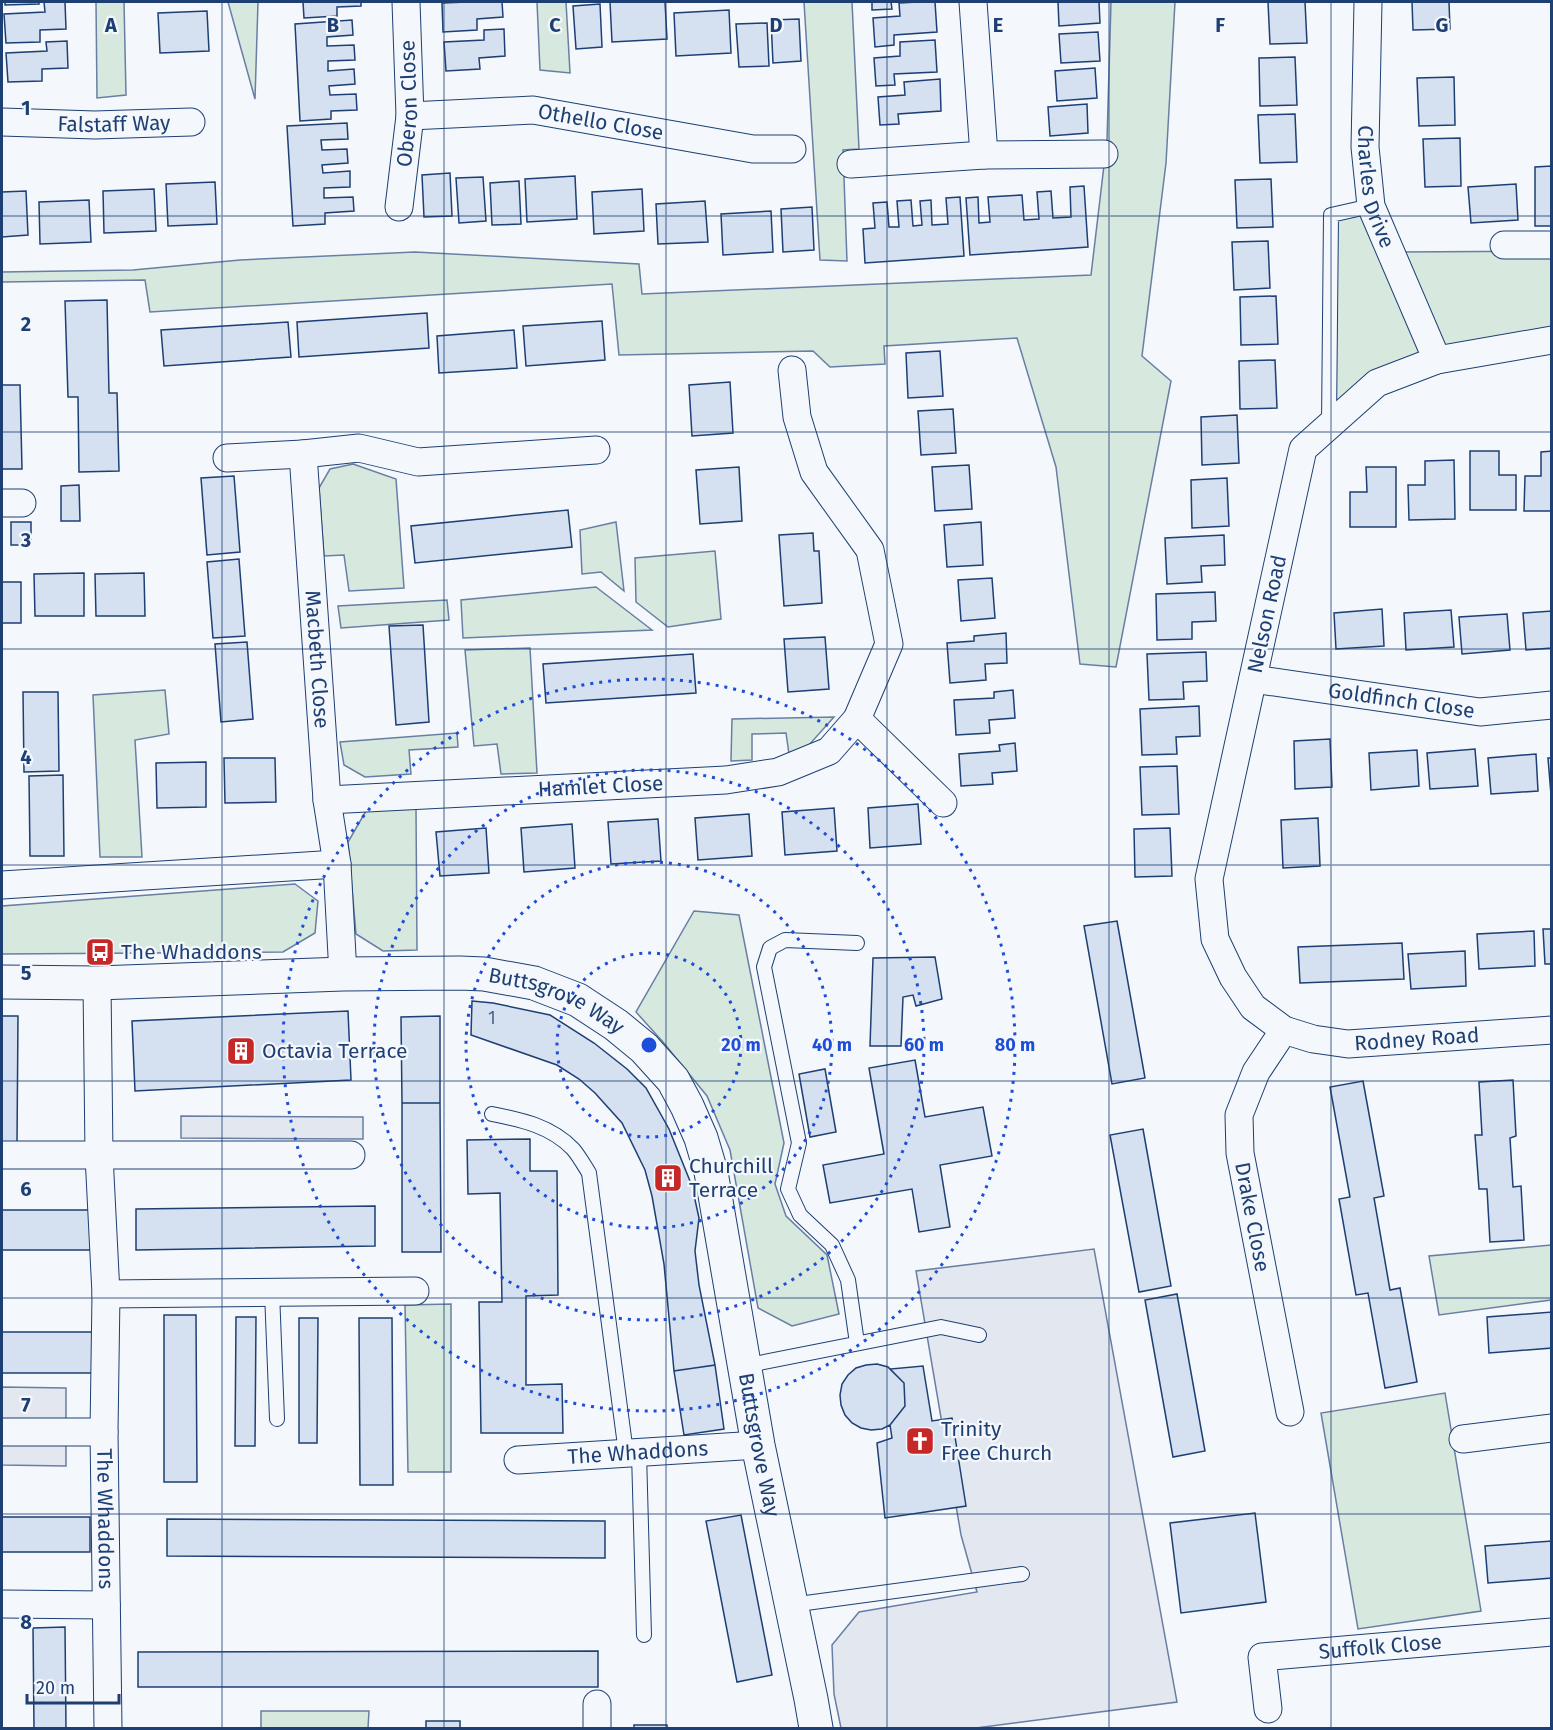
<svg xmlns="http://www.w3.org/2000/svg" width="1553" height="1730" viewBox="0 0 1553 1730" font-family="'Fira Sans',sans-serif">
	<rect width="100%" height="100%" fill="#f4f7fb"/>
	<path fill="#d7e8df" stroke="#687fa3" stroke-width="1.5" d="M96,2H124L126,95L97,98Z
		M228,2H258L255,99Z
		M537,2H566L570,73L540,70Z
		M804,2H852L859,149L843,150L847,261L820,260Z
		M1111,2H1175L1166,163L1142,356L1171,381L1116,667L1080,664L1056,467L1017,338L884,346L885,364L830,367L813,351L619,355L612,284L150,312L145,280L2,282V272L133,270L240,260L415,252L639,264L642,294L1091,275L1107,140Z
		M1367,212L1429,358L1335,413L1334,219Z
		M1551,251V334L1444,349L1396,252Z
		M353,464L396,479L404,588L349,591L344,555L324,556L319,488L330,469Z
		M616,522L624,591L601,572L582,574L580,530Z
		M715,551L721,619L668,627L636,602L635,558Z
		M596,587L652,630L463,638L461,600Z
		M447,600L449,620L341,628L338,606Z
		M530,648L537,773L501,774L497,744L474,746L465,650Z
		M165,690L169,734L135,740L142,857H100L93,695Z
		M834,717L809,745L789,754L786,733L752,734V760L731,761L732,719Z
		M457,733L458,747L409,750L411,774L365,777L344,765L340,742Z
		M416,808L417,950L383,951L356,934L348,842L366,811Z
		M295,884L318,901L315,933L283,952L2,954V906Z
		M694,911L739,915L784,1143L775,1184L786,1216L827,1255L839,1314L792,1326L758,1308L730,1150L707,1096L663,1042L636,1012Z
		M1551,1245V1300L1439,1315L1429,1256Z
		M451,1304V1472H408L405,1305Z
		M1445,1393L1481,1611L1358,1629L1321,1413Z
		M261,1711H369L368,1728H261Z"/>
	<path fill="#e3e8f0" stroke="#687fa3" stroke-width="1.5" d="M181,1116L363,1117V1139L181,1138Z
		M1094,1249L1177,1702L976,1728H841L834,1694L832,1645L859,1612L977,1592L961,1535L916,1271Z
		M2,1387L66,1388V1466L2,1465Z"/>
	<path fill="#d5e0f0" stroke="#1d3f73" stroke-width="1.5" d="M5,2H39V4L5,5Z
		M44,2H65L66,29L40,30V42L6,43L4,14L45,12Z
		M303,2H361V6L337,7V16L304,18Z
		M467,2H502L503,17L477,19V30L443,32L442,3Z
		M610,2H665L667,39L612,42Z
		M872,2H891L892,9L872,10Z
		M918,2H935L937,32L894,35V45L875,47L873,18L900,16L899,3Z
		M1058,2H1099L1100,23L1059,26Z
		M1268,2H1305L1307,43L1270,44Z
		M1412,2H1449L1450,29L1413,30Z
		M600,4L602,47L576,49L573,6Z
		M729,10L731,53L676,56L674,13Z
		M207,11L209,51L160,53L158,13Z
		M799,19L801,61L773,63L771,20Z
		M352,20L353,35L327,37V46L354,45L355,60L328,61V71L354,69L355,84L329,86L330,95L356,94L357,110L331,111V119L300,121L295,24Z
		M767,23L769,66L739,67L736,24Z
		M504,29L505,56L479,58L480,69L446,71L444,42L484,40V30Z
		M1098,32L1100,61L1061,63L1059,34Z
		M935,40L937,72L894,74L895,85L876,86L874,58L900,56V42Z
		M67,41L68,68L42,69V81L8,82L6,53L47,51L46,42Z
		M1295,57L1297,105L1260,106L1259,58Z
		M1095,68L1097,98L1057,101L1055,71Z
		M1454,77L1455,125L1419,126L1417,78Z
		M940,79L941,111L898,114L899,124L880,125L878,97L905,95L904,82Z
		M1087,104L1088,133L1050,136L1048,107Z
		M1295,114L1297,162L1260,163L1258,115Z
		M347,123L348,139L321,140L322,150L347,149L348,163L322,165L323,173L350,171V187L324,188V198L353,197L354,211L325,213V224L293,226L287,126Z
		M1460,138L1461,186L1425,187L1423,139Z
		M1552,166V226H1535V167Z
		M450,173L452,216L424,217L422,175Z
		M575,176L577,219L527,222L525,179Z
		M483,177L486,221L459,223L456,178Z
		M1271,179L1273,227L1237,228L1235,180Z
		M519,181L521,224L492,225L490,183Z
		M215,182L217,224L168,226L166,184Z
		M1516,184L1518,220L1471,223L1468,187Z
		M1084,186L1088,247L970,255L966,198L978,197L979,223L990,222L988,197L1022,195L1024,220L1039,219L1037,192L1051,191L1053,218L1071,217L1070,187Z
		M154,189L156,231L104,233L103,191Z
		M642,189L644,231L594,234L592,192Z
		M26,191L28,235L2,237V192Z
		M960,197L964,256L865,263L863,229L875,228L873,203L887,202L889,227H899L897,201L911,200L913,226L922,225L920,201L931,200L932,225L948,224L946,198Z
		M89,200L91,242L40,244L39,202Z
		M705,201L708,242L658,244L656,204Z
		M812,207L814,250L783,252L781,209Z
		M771,211L773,252L723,255L721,214Z
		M1268,241L1270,288L1234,290L1232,242Z
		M1276,296L1278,344L1241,345L1240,297Z
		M107,300L109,393H117L119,471L79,472L78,397H68L65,301Z
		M427,313L429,348L299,357L297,322Z
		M602,321L605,360L526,366L523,326Z
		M288,322L291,357L164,366L161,330Z
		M514,330L517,368L439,373L437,336Z
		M940,351L943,396L908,398L906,353Z
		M1275,360L1277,408L1240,409L1239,361Z
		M730,382L733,433L692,436L689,385Z
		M2,385H20L22,469H2Z
		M953,409L956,453L921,455L918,411Z
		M1237,415L1239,463L1202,465L1201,417Z
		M1470,451H1499V475H1516V510H1470Z
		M1552,451V511H1524L1525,476H1541V452Z
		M1454,460L1455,519L1409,520L1408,485H1425V461Z
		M969,465L972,509L935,511L932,467Z
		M739,467L742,521L700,524L696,470Z
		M1366,467H1396V527H1350V492H1367Z
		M234,476L240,552L207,555L201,478Z
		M1227,478L1229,526L1192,528L1191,480Z
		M79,485L80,521H61V486Z
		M568,510L572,547L415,563L411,526Z
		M11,522H31V545H11Z
		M981,522L983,565L947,567L944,525Z
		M813,533L814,551H819L822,603L784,606L779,535Z
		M1224,535L1225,565L1201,566L1202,582L1167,584L1165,538Z
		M239,559L245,636L213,638L207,562Z
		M84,573V616H35L34,574Z
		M144,573L145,616H96L95,574Z
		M992,578L995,618L961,621L958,580Z
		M2,582H21V623H2Z
		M1215,592L1216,621L1192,622V639L1157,640L1156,594Z
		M1382,609L1384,646L1336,649L1334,613Z
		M1451,610L1454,647L1406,650L1404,613Z
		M1552,611V648L1526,650L1523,613Z
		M1507,614L1510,650L1462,654L1459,617Z
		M423,625L429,722L396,725L389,626Z
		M1006,633L1007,663L985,664L986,680L950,683L947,643L974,641V636Z
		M825,637L829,689L788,692L784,639Z
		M247,642L253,719L221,722L215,644Z
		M1206,652L1207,681L1183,682L1184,699L1149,700L1147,654Z
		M693,654L696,693L546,703L543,664Z
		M1013,690L1015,718L989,720L990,733L956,735L954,700L994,698V692Z
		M23,692H58L59,771L24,772Z
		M1199,706L1200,736L1176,737L1177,754L1142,755L1140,709Z
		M1330,739L1332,787L1295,789L1294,741Z
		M1015,743L1017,771L992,773L993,784L961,786L959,754L1000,751L999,745Z
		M1475,749L1478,786L1430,789L1427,753Z
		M1417,750L1419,786L1371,790L1369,753Z
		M1536,754L1538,791L1491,794L1488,758Z
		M224,758H275L276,802L225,803Z
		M1548,758H1552V795H1551Z
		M206,762V807L157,808L156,763Z
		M1177,766L1179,814L1142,815L1140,767Z
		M63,775L64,856H30L29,776Z
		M918,804L921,844L870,848L868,808Z
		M834,808L837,851L785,855L782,812Z
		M749,814L752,856L698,860L695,818Z
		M1318,818L1320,866L1283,868L1281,820Z
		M658,819L661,861L611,864L608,822Z
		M572,824L575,868L524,872L521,828Z
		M486,828L489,873L440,876L436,832Z
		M1170,828L1172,876L1135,877L1134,829Z
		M1117,921L1145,1078L1112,1084L1084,926Z
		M1543,929H1552V964H1545Z
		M1534,931L1535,966L1479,969L1477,934Z
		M1402,943L1404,979L1300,983L1298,947Z
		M1465,951L1466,986L1411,989L1408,954Z
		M935,957L942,999L916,1006L913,995L903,997L901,1046H870L873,958Z
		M472,1001L493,1003L550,1015L594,1043L627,1069L646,1088L669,1129L692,1186L699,1218L695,1251L699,1285L715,1365L674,1371L664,1264L652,1196L645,1170L622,1123L595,1093L579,1079L557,1065L471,1035Z
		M348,1011L351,1080L135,1091L132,1021Z
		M2,1016H18L17,1144H2Z
		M440,1016V1103H402L401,1017Z
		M915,1060L925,1117L983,1107L992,1156L940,1165L950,1227L919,1232L912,1189L830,1203L823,1165L884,1154L869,1068Z
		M825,1069L836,1132L810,1137L799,1074Z
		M1513,1080L1516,1136L1510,1138L1513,1187L1521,1186L1524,1240L1490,1242L1487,1189H1479L1475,1135H1482L1479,1082Z
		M1363,1081L1384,1196L1374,1198L1390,1290L1400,1288L1417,1382L1385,1388L1368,1293L1356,1295L1339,1199L1350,1197L1330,1087Z
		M402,1103H440L441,1252H402Z
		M1143,1129L1171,1286L1139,1292L1110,1135Z
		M530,1139V1171H557L558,1295L526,1296V1385L562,1384L563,1433H481L479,1302H502L500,1193L468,1194L467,1140Z
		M375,1206V1246L136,1250V1209Z
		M2,1210H94V1250H2Z
		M1177,1294L1205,1451L1173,1457L1145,1300Z
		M1552,1312V1348L1489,1353L1487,1317Z
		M164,1315H196L197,1482H164Z
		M236,1317H256L255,1446H235Z
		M299,1318H318L317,1443H299Z
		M359,1318H392L393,1485H360Z
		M2,1332H93V1373H2Z
		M877,1364L888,1367L904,1383L905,1406L890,1425L882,1429L871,1430L861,1428L852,1423L845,1415L841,1405L840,1395L842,1384L848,1375L856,1368L866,1365Z
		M715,1365L724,1429L684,1435L674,1371Z
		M923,1366L932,1421L952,1418L966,1506L885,1518L877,1443L892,1438L890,1425L905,1406L904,1383L890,1369Z
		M1255,1513L1266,1602L1181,1613L1170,1523Z
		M741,1515L772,1675L737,1682L706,1521Z
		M2,1517H90V1552H2Z
		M167,1519L605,1521V1558L167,1556Z
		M1552,1541V1578L1488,1583L1485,1546Z
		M65,1627L66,1728H34L33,1628Z
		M598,1651V1687H138V1652Z
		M426,1721H460V1728H426Z
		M634,1725H667V1728H634Z"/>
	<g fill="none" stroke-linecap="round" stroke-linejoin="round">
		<g stroke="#1d3f73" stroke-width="16">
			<path id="lane" d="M1329,424L1331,215L1371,206
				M857,943L785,940L770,948L764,967L799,1143L788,1189L800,1215L832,1245L848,1280L857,1343
				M492,1114C522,1120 551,1126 573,1149C579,1156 584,1165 589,1173L626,1453
				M272,1292L277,1419
				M744,1366L941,1327L979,1335
				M639,1453L644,1635
				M791,1605L1022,1574"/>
		</g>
		<g stroke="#1d3f73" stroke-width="29">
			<g id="street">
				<path d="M973,2L984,155"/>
				<path id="s1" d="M1368,2L1365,147L1371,206L1437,360"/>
				<path id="s2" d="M410,116L533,110L753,149H792"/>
				<path id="s3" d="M2,122L95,125L191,122"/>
				<path d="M851,164L984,155L1104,154"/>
				<path id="s4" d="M399,207L410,116L406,2"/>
				<path d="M1504,245H1552"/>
				<path id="s5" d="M1552,340L1437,360L1377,383L1303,449L1209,879L1215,939L1233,977L1253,1007L1284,1030L1313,1039L1348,1044L1552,1030"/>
				<path d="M303,454L359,448L418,462L596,450"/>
				<path id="s6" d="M227,458L303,454L327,800L337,864L343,974"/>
				<path d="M2,503H22"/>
				<path id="s7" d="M1253,679L1480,712L1552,705"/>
				<path d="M857,719L943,803"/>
				<path id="s8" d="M327,800L726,780L778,772L829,751L857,719L889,644L870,550L814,472L797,417L792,370"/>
				<path d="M2,885L337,864"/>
				<path id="s9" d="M97,983L99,1155L106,1294L104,1432L108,1728"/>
				<path id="s10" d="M1284,1030L1256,1072L1239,1115L1240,1153L1290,1412"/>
				<path d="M2,1155H351"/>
				<path d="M106,1294L415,1291"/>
				<path d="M2,1432H104"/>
				<path d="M1463,1439L1552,1428"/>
				<path id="s11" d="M518,1460L758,1445"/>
				<path d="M2,1604L106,1605"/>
				<path d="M597,1704V1728"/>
				<path id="s12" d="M1268,1709L1262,1657L1552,1632"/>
			</g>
		</g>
		<g stroke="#1d3f73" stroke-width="35">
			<g id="secondary">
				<path id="s13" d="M2,982L97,983L343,974L460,973L484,974L534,983L578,1000L616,1025L644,1048L673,1080L687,1106L701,1138L711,1172L758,1445L811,1699L816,1728"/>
			</g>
		</g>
		<use href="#lane" stroke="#f4f7fb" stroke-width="14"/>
		<use href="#street" stroke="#f4f7fb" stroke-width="27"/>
		<use href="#secondary" stroke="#f4f7fb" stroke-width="33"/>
	</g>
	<path fill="none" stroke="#1d3f73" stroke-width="1.5" stroke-opacity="0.55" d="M222,2V1728M444,2V1728M666,2V1728M887,2V1728M1109,2V1728M1331,2V1728M2,216H1552M2,432H1552M2,649H1552M2,865H1552M2,1081H1552M2,1298H1552M2,1514H1552"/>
	<g fill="none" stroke="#1d4ed8" stroke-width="3" stroke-dasharray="3 6">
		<circle cx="649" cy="1045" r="92"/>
		<circle cx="649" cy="1045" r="183"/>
		<circle cx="649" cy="1045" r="275"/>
		<circle cx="649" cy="1045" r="366"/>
	</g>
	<defs>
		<g id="bus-square" transform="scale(1.5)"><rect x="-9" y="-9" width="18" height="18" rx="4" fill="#c62828" stroke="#f4f7fb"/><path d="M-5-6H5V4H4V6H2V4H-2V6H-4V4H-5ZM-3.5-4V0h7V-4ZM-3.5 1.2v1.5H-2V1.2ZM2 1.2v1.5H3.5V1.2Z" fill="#fff"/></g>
		<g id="building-square" transform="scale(1.5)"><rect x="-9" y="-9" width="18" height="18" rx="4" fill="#c62828" stroke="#f4f7fb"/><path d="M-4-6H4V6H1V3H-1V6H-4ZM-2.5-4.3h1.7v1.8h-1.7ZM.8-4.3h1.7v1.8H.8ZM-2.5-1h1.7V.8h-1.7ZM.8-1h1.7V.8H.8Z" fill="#fff"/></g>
		<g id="church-square" transform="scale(1.5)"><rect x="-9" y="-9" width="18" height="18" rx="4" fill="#c62828" stroke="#f4f7fb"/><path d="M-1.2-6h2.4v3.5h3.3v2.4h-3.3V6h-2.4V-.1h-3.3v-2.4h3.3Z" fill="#fff"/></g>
	</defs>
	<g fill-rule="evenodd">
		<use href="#bus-square" x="100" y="952"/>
		<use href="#building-square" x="241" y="1051"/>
		<use href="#building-square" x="668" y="1178"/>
		<use href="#church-square" x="920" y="1441"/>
	</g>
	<g text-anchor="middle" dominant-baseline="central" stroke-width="4.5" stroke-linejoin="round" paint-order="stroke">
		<g font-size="18" fill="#4b6792">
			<text x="492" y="1018">1</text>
		</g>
		<g font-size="21" fill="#1d3f73" stroke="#f4f7fb">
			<text stroke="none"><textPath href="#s4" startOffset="104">Oberon Close</textPath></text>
			<text stroke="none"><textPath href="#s3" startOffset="112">Falstaff Way</textPath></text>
			<text stroke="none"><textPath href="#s2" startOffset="192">Othello Close</textPath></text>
			<text stroke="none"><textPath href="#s1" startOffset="186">Charles Drive</textPath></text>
			<text transform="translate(1267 614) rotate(-78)">Nelson Road</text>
			<text stroke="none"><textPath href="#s6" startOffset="282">Macbeth Close</textPath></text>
			<text stroke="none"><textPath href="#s7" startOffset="150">Goldfinch Close</textPath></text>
			<text stroke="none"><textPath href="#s8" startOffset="274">Hamlet Close</textPath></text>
			<text stroke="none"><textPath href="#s13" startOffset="560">Buttsgrove Way</textPath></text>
			<text stroke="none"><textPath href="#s5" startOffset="1032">Rodney Road</textPath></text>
			<text stroke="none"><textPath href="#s10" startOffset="200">Drake Close</textPath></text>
			<text stroke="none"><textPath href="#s13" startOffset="1082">Buttsgrove Way</textPath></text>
			<text stroke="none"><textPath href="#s11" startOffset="120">The Whaddons</textPath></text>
			<text stroke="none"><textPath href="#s9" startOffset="536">The Whaddons</textPath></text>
			<text stroke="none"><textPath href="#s12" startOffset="171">Suffolk Close</textPath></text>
		</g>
		<g font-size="21" fill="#1d3f73" stroke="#f4f7fb" text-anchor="start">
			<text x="121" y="952">The Whaddons</text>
			<text x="262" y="1051">Octavia Terrace</text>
			<text x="689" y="1166">Churchill<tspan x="689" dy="24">Terrace</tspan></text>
			<text x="941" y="1429">Trinity<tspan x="941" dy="24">Free Church</tspan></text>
		</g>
	</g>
	<g font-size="20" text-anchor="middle" font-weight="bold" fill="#1d3f73" stroke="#f4f7fb" stroke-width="4.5" stroke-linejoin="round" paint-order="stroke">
		<text x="111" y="32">A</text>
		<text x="333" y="32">B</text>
		<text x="555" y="32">C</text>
		<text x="776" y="32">D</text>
		<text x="998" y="32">E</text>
		<text x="1220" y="32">F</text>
		<text x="1442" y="32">G</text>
		<text x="26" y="115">1</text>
		<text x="26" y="331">2</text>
		<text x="26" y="547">3</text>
		<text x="26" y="764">4</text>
		<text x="26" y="980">5</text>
		<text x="26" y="1196">6</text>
		<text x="26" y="1412">7</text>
		<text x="26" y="1629">8</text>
	</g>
	<circle cx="649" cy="1045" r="9" fill="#1d4ed8" stroke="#f4f7fb" stroke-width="3"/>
	<g font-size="18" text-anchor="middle" font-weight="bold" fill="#1d4ed8" stroke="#f4f7fb" stroke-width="4.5" stroke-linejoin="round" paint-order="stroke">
		<text x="741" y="1051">20 m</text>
		<text x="832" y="1051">40 m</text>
		<text x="924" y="1051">60 m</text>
		<text x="1015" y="1051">80 m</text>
	</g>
	<rect width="1553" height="1730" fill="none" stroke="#1d3f73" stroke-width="6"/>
	<path d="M27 1694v9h92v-9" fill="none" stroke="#1d3f73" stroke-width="3"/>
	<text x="36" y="1694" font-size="18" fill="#1d3f73" stroke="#f4f7fb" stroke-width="4.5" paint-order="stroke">20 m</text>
</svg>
